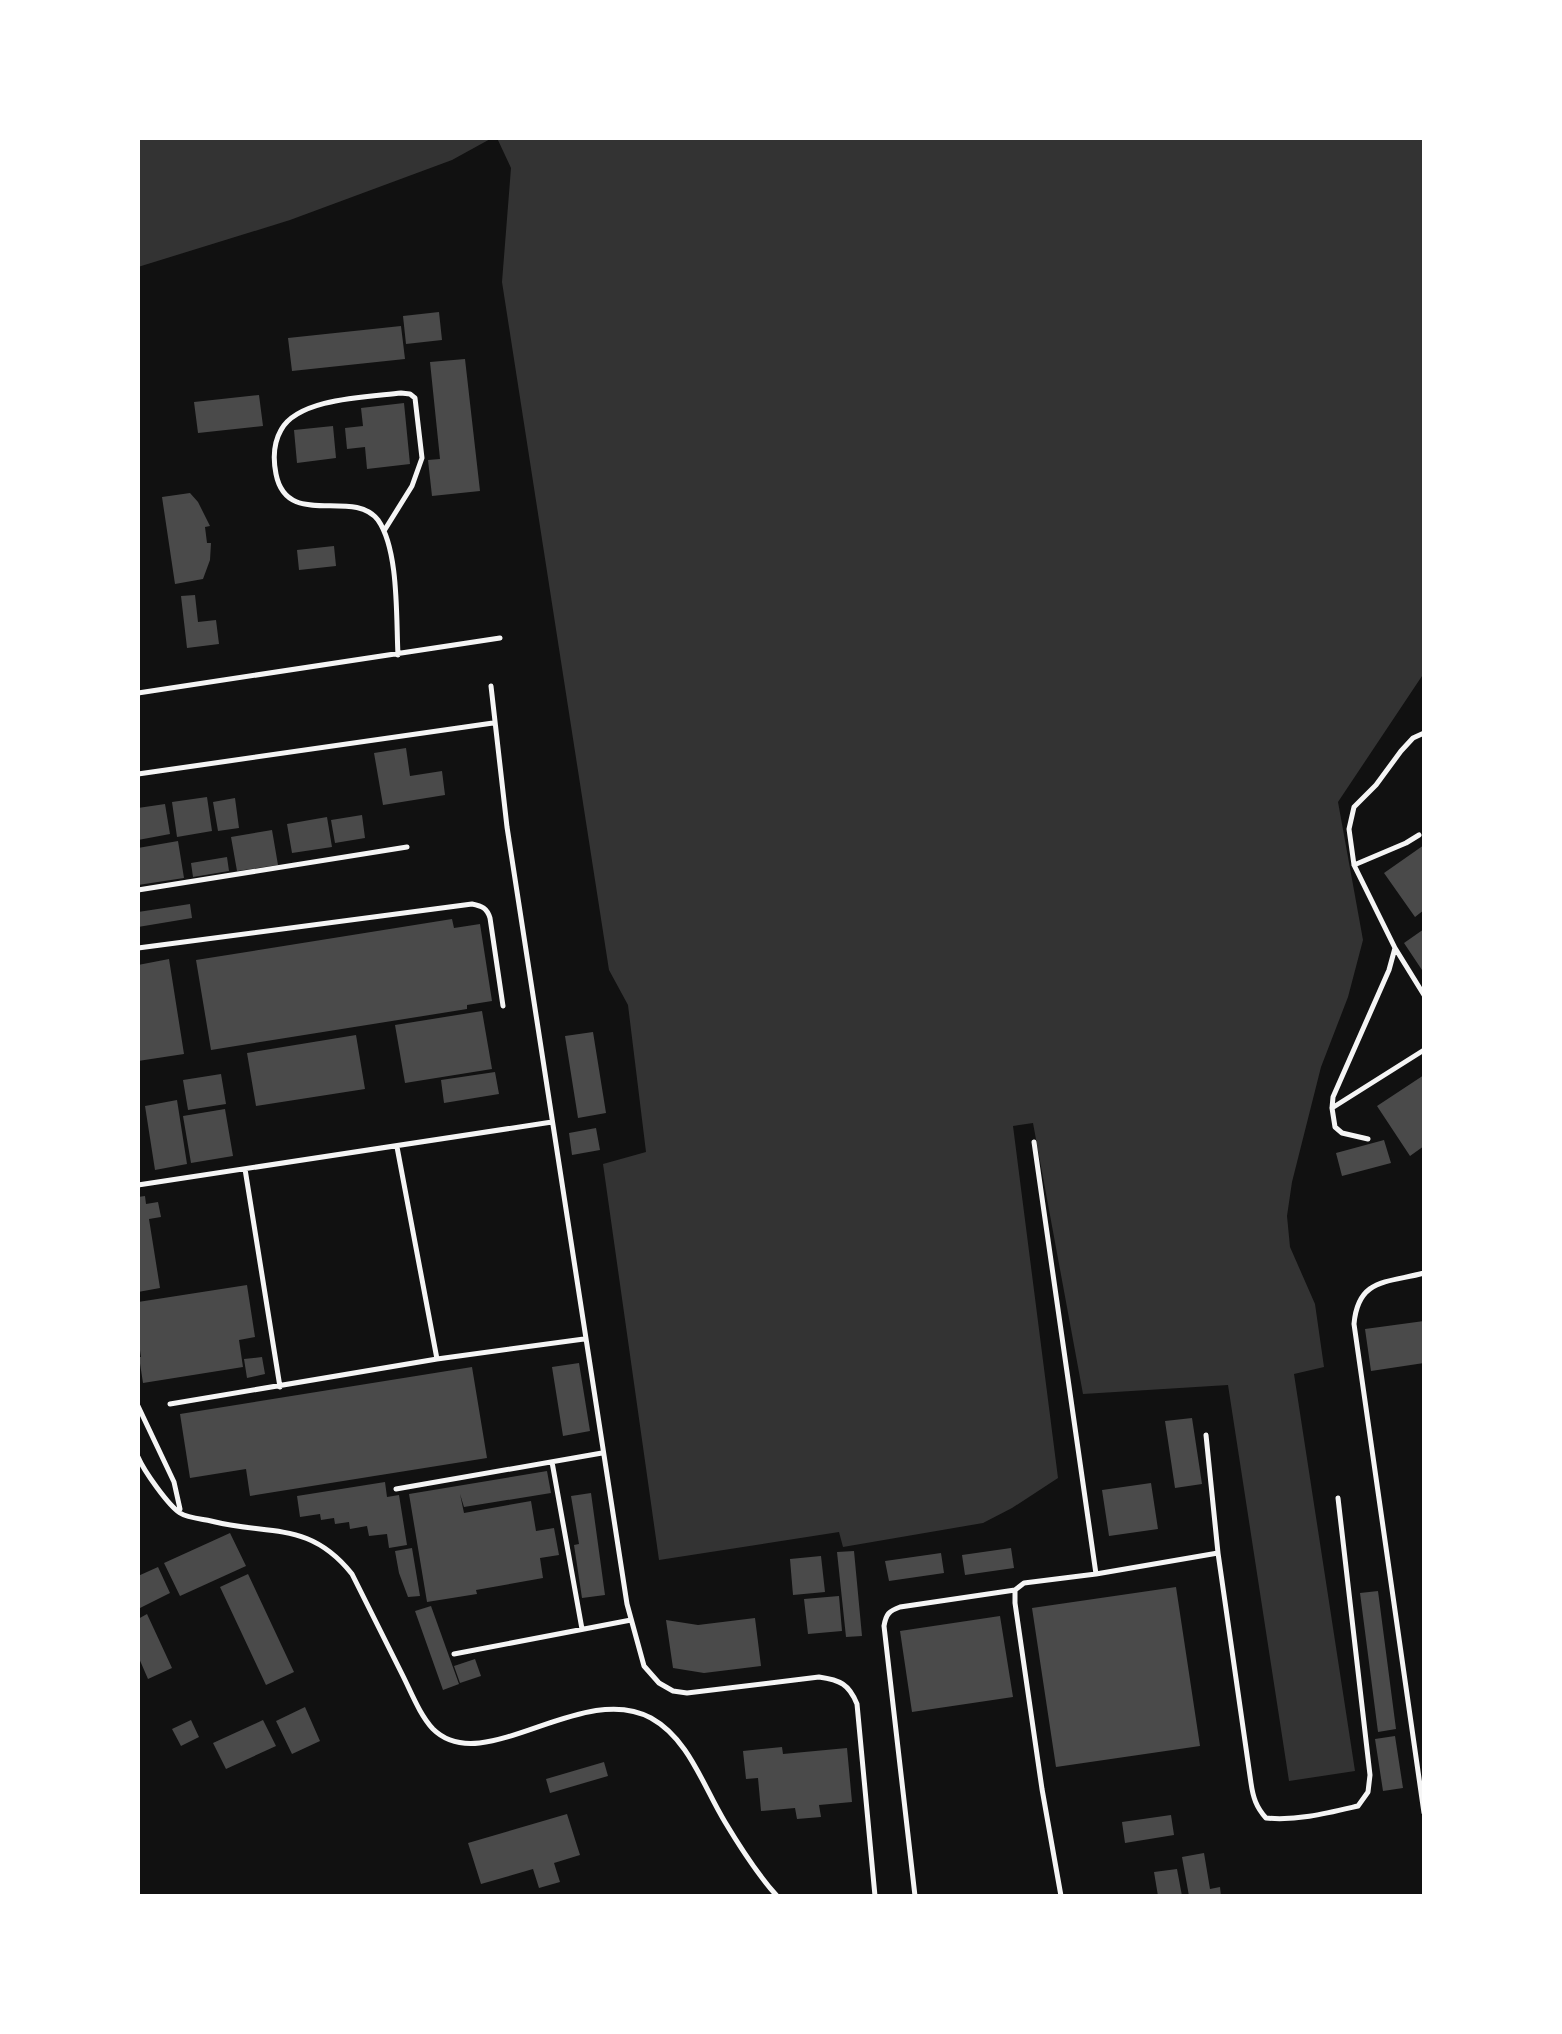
<svg xmlns="http://www.w3.org/2000/svg" width="1562" height="2034" viewBox="0 0 1562 2034" font-family="Roboto,sans-serif">
	<rect width="100%" height="100%" fill="#111"/>
	<path fill="#333" d="M138,138H492L452,160L290,220L138,267Z
		M497,138H1424V673L1338,802L1363,940L1348,997L1321,1067L1292,1182L1287,1216L1290,1247L1315,1304L1324,1367L1294,1374L1355,1771L1289,1781L1228,1385L1083,1394L1033,1123L1013,1126L1058,1478L1012,1508L983,1523L843,1547L839,1532L659,1560L603,1164L646,1152L628,1005L609,970L502,282L511,168Z"/>
	<path fill="#4a4a4a" d="M439,312L442,340L406,344L403,316Z
		M401,326L405,359L292,371L288,338Z
		M465,359L480,491L432,496L428,460L440,459L430,362Z
		M259,395L263,426L198,433L194,402Z
		M404,403L410,464L367,469L365,447L347,449L345,428L363,426L361,408Z
		M333,426L336,458L297,463L294,430Z
		M190,493L198,502L210,526L205,527L207,543H211L210,560L203,579L175,584L162,497Z
		M334,546L336,566L299,570L297,550Z
		M195,595L198,622L216,620L219,644L187,648L181,596Z
		M406,748L410,776L442,771L445,795L383,805L374,753Z
		M207,797L212,831L177,837L172,802Z
		M235,798L239,828L218,831L213,802Z
		M165,804L170,834L138,840V808Z
		M362,815L365,838L335,843L331,820Z
		M327,817L332,847L292,853L287,824Z
		M272,830L278,865L237,871L231,837Z
		M178,841L184,878L138,885V848Z
		M1424,845V910L1415,917L1384,873Z
		M227,857L229,871L193,877L191,863Z
		M190,904L192,918L138,927V912Z
		M452,919L454,928L480,924L492,1001L467,1005V1009L211,1050L196,960Z
		M1424,929V973L1404,943Z
		M169,959L184,1054L138,1061V965Z
		M482,1011L492,1069L405,1083L395,1025Z
		M593,1032L606,1113L578,1118L565,1036Z
		M356,1035L365,1089L256,1106L247,1053Z
		M495,1072L499,1094L444,1103L441,1080Z
		M221,1074L226,1104L188,1110L183,1080Z
		M1424,1075V1146L1410,1156L1377,1106Z
		M177,1100L187,1164L155,1170L145,1106Z
		M225,1109L233,1156L191,1163L183,1116Z
		M596,1128L600,1150L572,1155L569,1133Z
		M1384,1140L1391,1163L1342,1176L1336,1153Z
		M145,1196L146,1204L158,1202L161,1217L149,1219L160,1288L138,1292V1197Z
		M247,1285L255,1337L239,1340L243,1367L143,1383L139,1357H141L138,1337V1302Z
		M1424,1321V1363L1371,1371L1365,1329Z
		M262,1357L265,1374L247,1378L244,1359Z
		M579,1363L590,1431L563,1436L552,1367Z
		M472,1367L487,1458L250,1496L246,1469L190,1478L180,1414Z
		M1192,1418L1202,1484L1175,1488L1165,1421Z
		M547,1471L551,1493L464,1507L460,1494L464,1513L531,1501L536,1531L554,1528L559,1555L540,1558L543,1578L476,1590L477,1594L427,1602L409,1494Z
		M385,1482L387,1497L399,1495L407,1545L389,1548L387,1534L369,1536L367,1526L350,1529L349,1522L335,1524L334,1518L321,1520L320,1514L300,1517L297,1496Z
		M1151,1483L1158,1529L1109,1536L1102,1490Z
		M591,1493L605,1595L582,1598L574,1545L579,1544L571,1496Z
		M230,1533L246,1566L180,1596L164,1563Z
		M412,1548L420,1596L408,1597L399,1573L395,1551Z
		M1011,1548L1014,1568L965,1575L962,1555Z
		M854,1551L862,1636L846,1637L837,1552Z
		M941,1553L944,1573L889,1581L885,1561Z
		M821,1556L825,1592L793,1595L790,1559Z
		M158,1567L170,1593L138,1609V1576Z
		M248,1574L294,1672L266,1685L220,1587Z
		M1176,1587L1200,1746L1056,1767L1032,1608Z
		M1378,1591L1396,1729L1378,1732L1360,1593Z
		M839,1596L842,1631L808,1634L804,1599Z
		M431,1606L459,1684L443,1690L415,1611Z
		M147,1614L172,1668L148,1679L138,1656V1619Z
		M1000,1616L1013,1697L912,1712L900,1631Z
		M755,1618L761,1666L704,1673L673,1668L666,1620L698,1625Z
		M475,1659L481,1676L460,1683L454,1666Z
		M305,1707L320,1741L292,1754L276,1721Z
		M191,1720L199,1737L181,1746L172,1729Z
		M263,1720L276,1746L226,1769L213,1743Z
		M1395,1736L1403,1788L1383,1791L1375,1739Z
		M782,1747L783,1754L847,1748L852,1802L819,1805L821,1817L797,1819L795,1808L761,1811L758,1778L746,1779L743,1751Z
		M604,1762L608,1776L550,1793L546,1779Z
		M567,1814L580,1855L554,1863L560,1882L539,1888L533,1869L481,1884L468,1843Z
		M1171,1815L1174,1835L1125,1843L1122,1822Z
		M1204,1853L1210,1889L1220,1887L1221,1896H1189L1182,1857Z
		M1177,1869L1182,1896H1158L1154,1872Z"/>
	<g fill="none" stroke-linecap="round" stroke-linejoin="round">
		<path stroke="#f5f5f5" stroke-width="5" d="M384,531L412,486L422,458L415,398L410,394L401,393C368,397 298,398 281,430C273,444 273,459 276,474C287,530 353,487 378,520C399,550 396,617 398,655
			M491,686L507,827L627,1604L644,1666L659,1683L673,1691L687,1693L819,1677C840,1680 849,1684 857,1704L875,1896
			M138,693L500,638
			M138,774L493,723
			M1419,835L1406,843L1354,865L1349,829L1354,807L1376,785L1401,751L1413,738L1424,733
			M1354,865L1395,948L1389,970L1333,1097L1332,1108L1335,1127L1342,1133L1368,1139
			M138,890L407,847
			M138,948L472,904C482,906 487,908 490,918L503,1006
			M1395,948L1424,995
			M1332,1108L1424,1050
			M1034,1142L1096,1574
			M397,1147L437,1359
			M245,1169L280,1387
			M138,1185L552,1122
			M1424,1273C1387,1283 1358,1278 1354,1324L1424,1813
			M170,1404L437,1359L584,1339
			M138,1406L174,1482L180,1509
			M138,1457C144,1471 168,1505 180,1513C188,1518 202,1519 211,1521C269,1536 309,1520 352,1574C369,1608 386,1642 403,1676C412,1694 420,1715 433,1729C483,1779 582,1680 651,1718C689,1739 703,1786 725,1822C740,1847 757,1874 777,1896
			M552,1462L582,1629
			M396,1489L602,1453
			M1218,1553L1251,1783C1253,1797 1256,1807 1266,1818C1297,1821 1328,1813 1358,1806L1368,1792L1370,1775L1338,1498
			M454,1654L631,1620
			M915,1896L884,1626C886,1614 889,1611 900,1607L1015,1590
			M1061,1896L1042,1789L1015,1603V1590L1024,1583L1096,1574L1218,1553L1206,1435"/>
	</g>
	<rect width="1562" height="2034" fill="none" stroke="#ffffff" stroke-width="280"/>
</svg>
